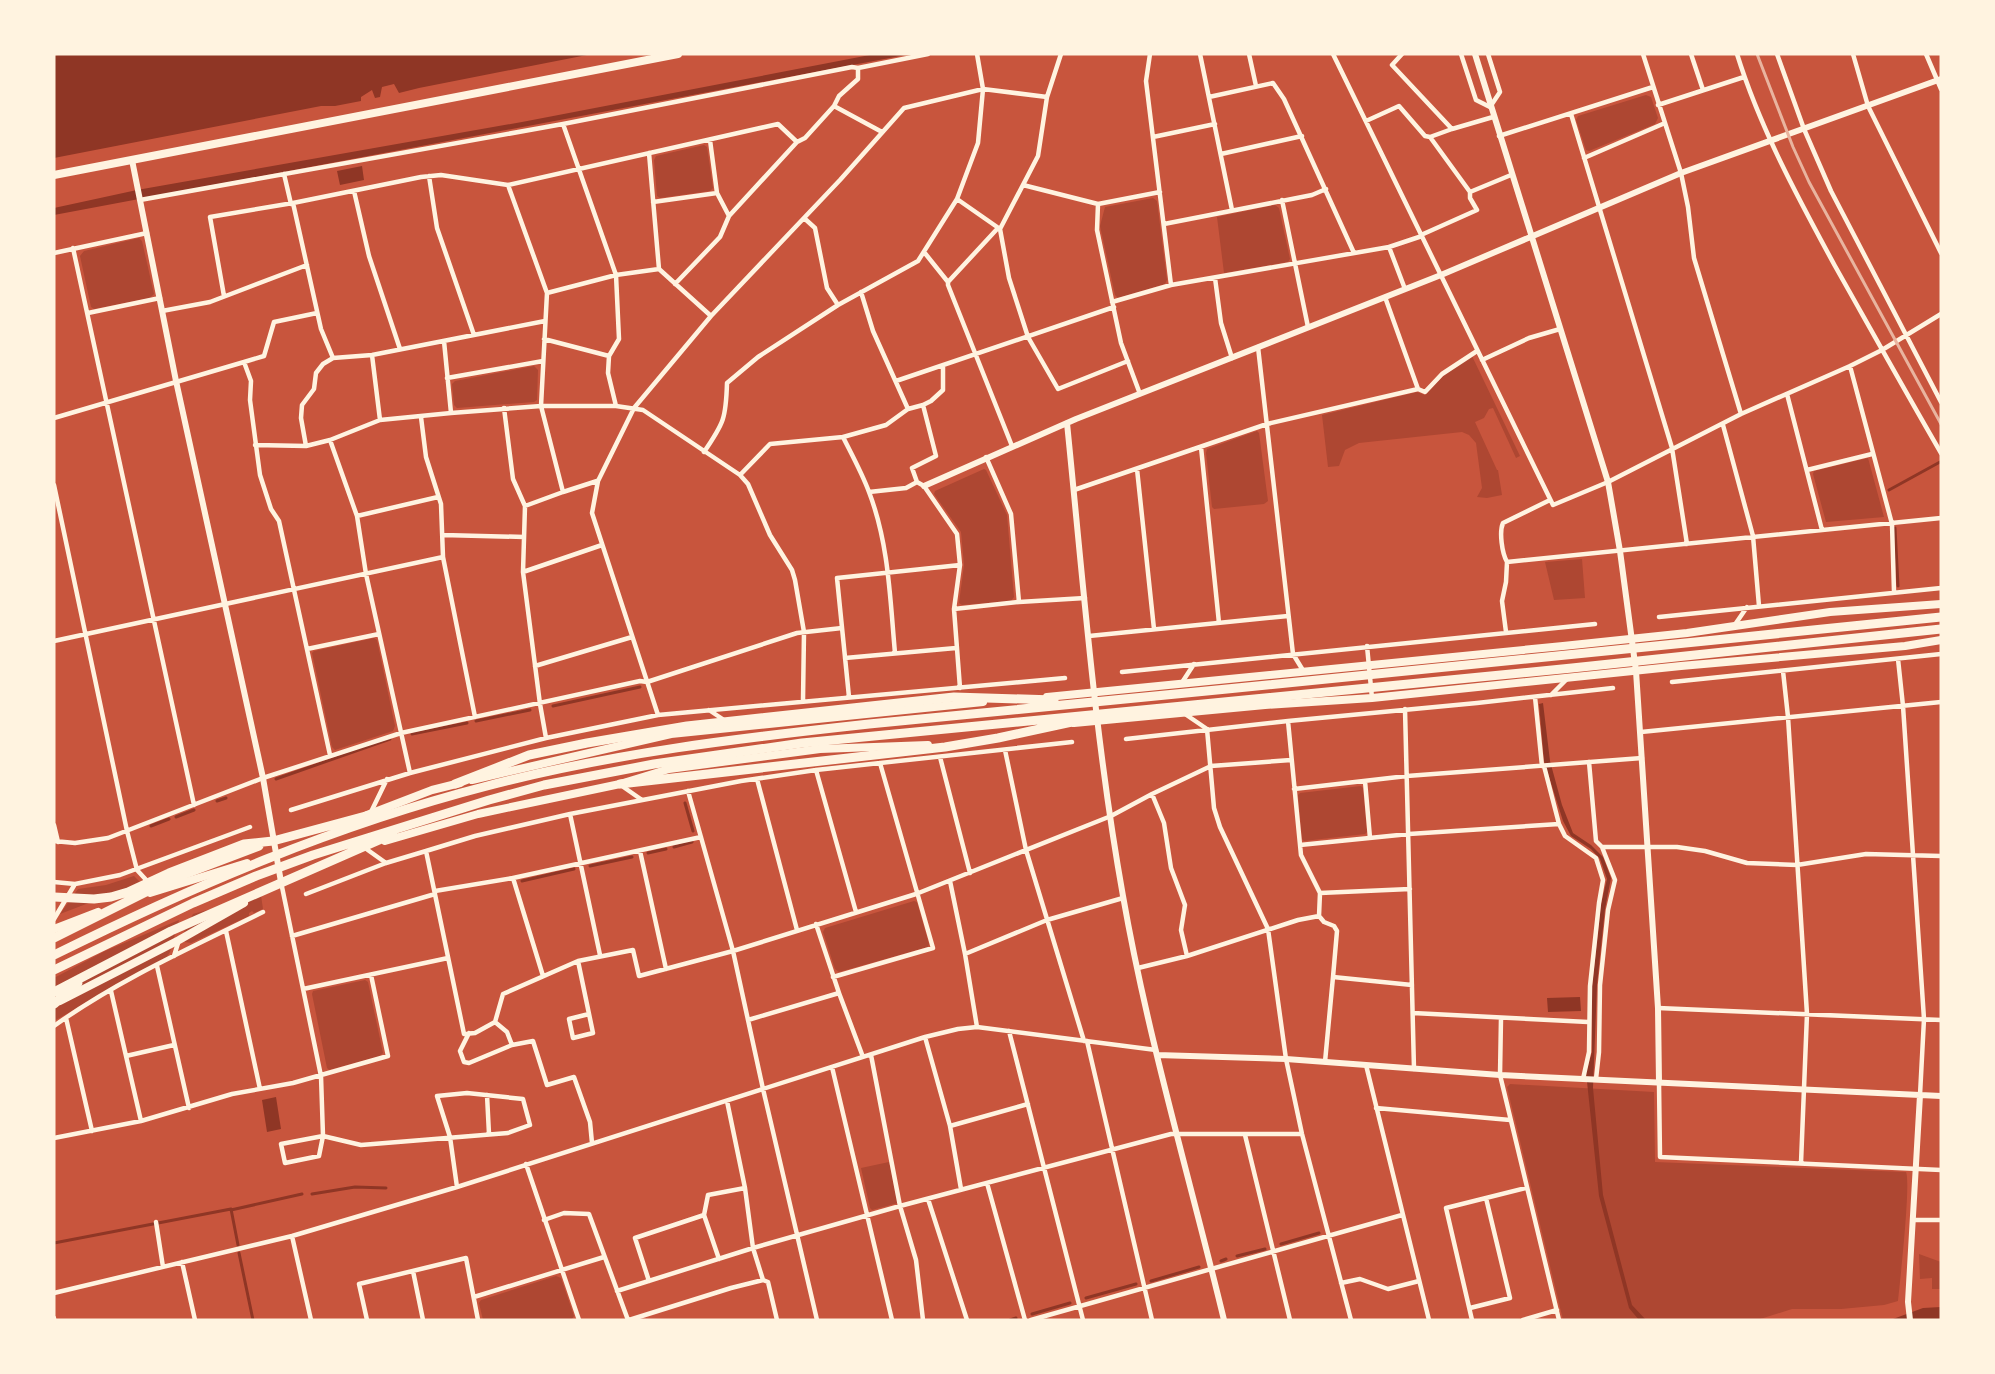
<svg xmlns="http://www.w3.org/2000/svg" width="1995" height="1374" viewBox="0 0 1995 1374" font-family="Raleway,sans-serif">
	<rect width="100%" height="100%" fill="#c8553d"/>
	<path fill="#ae4732" d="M1646,95L1651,97L1658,118L1655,124L1589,151L1586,150L1576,120L1578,116Z
		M704,145L707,147L713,188L710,191L660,198L657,196L654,160L656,156Z
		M1153,198L1157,201L1167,280L1165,284L1118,298L1115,295L1100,226L1105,207Z
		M1275,205L1279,208L1290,259L1288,262L1224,273L1217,217Z
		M139,238L142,241L154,294L150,298L94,309L91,307L80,256L84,251Z
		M1472,356L1520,456L1516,458L1493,408L1489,409L1484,418L1475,422L1497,470H1498L1502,495L1487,498L1477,497L1482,488L1476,443L1469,435L1462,432L1359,443L1345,450L1339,466L1328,467L1322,415L1417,392L1425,395L1443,376Z
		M534,366L538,370L537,400L534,402L457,408L454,405L452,384L455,381Z
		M1257,431L1259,433L1268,501L1264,504L1214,509L1212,507L1206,453L1207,449Z
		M1868,458L1884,517L1826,522L1813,474L1814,471Z
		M984,469L986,470L1007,515L1014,597L1011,601L962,605L959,603L964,565L961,532L934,494L935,491Z
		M1582,559L1585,598L1554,600L1545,562Z
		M374,638L377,640L395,726L393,731L335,750L332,747L312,653L314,651Z
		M1361,786L1363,788L1367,832L1365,834L1304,841L1302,839L1298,795L1300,793Z
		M134,876L141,883L60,914L78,889L106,885Z
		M261,895L263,909L254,913L252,911L249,913V916L191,943L185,942L182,936L193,914Z
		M914,901L917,902L929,944L928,947L839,972L835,969L823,932L825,928Z
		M179,920L170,952L166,958L54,1021V978L105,951Z
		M365,980L368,982L383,1053L380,1056L329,1070L327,1068L312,994L313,991Z
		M1510,1084L1654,1092L1655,1162L1906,1172C1911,1182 1900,1282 1898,1301L1884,1305L1841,1309H1792L1757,1320H1563L1507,1087Z
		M889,1162L898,1203L872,1210L870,1208L861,1168Z
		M1919,1254L1941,1262V1289H1932V1278L1920,1279Z
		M556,1276L561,1278L574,1316L572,1319L483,1320L479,1303L481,1300Z"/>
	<path fill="#8f3625" d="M62,54H592L419,88L399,93L394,84L382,87L380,97L375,98L372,90L361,97V101L335,106H321L54,158V56Z
		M875,54H911L54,215V208L137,190L522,122Z
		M362,166L364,180L340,185L337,171Z
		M1543,703L1550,761L1562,805L1573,833L1591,845L1603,857L1611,878L1605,909L1597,985L1593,1088L1603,1195L1632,1305L1646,1320H1639L1629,1308L1599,1196L1586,1072L1592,1052V987L1601,904L1607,879L1600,859L1591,849L1571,836L1563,821L1544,761L1539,704Z
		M1580,997L1581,1011L1548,1012L1547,998Z
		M276,1097L281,1129L267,1132L262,1100Z
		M1941,1307V1320H1865L1893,1319L1923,1308Z"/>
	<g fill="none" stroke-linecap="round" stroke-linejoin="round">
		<path stroke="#8f3625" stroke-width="3" d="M1889,490L1940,462
			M1895,528L1898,586
			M553,706L640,687
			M476,721L530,710
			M412,734L467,723
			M276,779L390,739
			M217,801L226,798
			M685,803L693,831
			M176,817L194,810
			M151,826L169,819
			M674,847L692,842
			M648,853L666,849
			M590,866L632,857
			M522,881L574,869
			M312,1194L355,1187L386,1188
			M231,1210L302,1194
			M54,1243L231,1209L238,1245
			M1281,1244L1319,1233
			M239,1253L253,1320
			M1237,1256L1265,1249
			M1221,1261L1226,1259
			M1151,1281L1199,1267
			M1086,1298L1136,1284
			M1032,1314L1070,1303
			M1010,1320L1016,1318"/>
		<path stroke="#fff3e0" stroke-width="4.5" d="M1150,54L1146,81L1171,285
			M1200,54L1232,210
			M1249,54L1256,86
			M1333,54L1553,505L1608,482L1741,414L1850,366L1882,350L1941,314
			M1402,54L1392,65L1452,129L1493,117
			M1461,54L1476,100L1490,107L1500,92L1488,54
			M1643,54L1681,173L1688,207L1694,258L1741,414
			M1691,54L1703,90
			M1737,54C1760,128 1798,198 1835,266C1870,328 1905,391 1941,453
			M1777,54L1804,129L1831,191L1941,402
			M1853,54L1868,106L1941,253
			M1926,54L1941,89
			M1209,97L1273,83L1284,99L1354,253
			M1658,105L1744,77
			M834,106L882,132
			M1571,114L1672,448L1687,544
			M1366,121L1399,106L1425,136L1430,137
			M563,124L616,275L619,339L609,356L608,373L616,406
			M1452,129L1430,137L1470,192L1511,175
			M1499,136L1653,87
			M1153,137L1215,124
			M710,140L717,193L729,216
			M649,153L659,269L711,316
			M1221,154L1302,136
			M1584,158L1665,123
			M284,174L291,204
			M429,176L437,228L474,335
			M508,185L547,293L541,406L563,492L525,506
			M1023,185L1098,204
			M354,191L369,256L400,349
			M957,199L1000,229L1009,278L1028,337L1058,389L1128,361
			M140,200L563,124L852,67L858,68
			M1282,200L1308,327
			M653,202L717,193
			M293,203L321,329L333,358
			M804,218L815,228L827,288L838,305
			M1164,224L1312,195L1326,189
			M1000,229L1038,156L1047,97L1061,54
			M1421,235L1477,210L1470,198V192
			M1389,247L1422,236
			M73,248L194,805
			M924,252L948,282L998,228
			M54,253L147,233
			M1215,278L1221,323L1232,358
			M948,282V285L1012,446
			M675,284L720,237L729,216L797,142L805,138L834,106L839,96L858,79V68L928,54
			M861,292L873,331L908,409L923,405L936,456L912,468L917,482L924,486L957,534L960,565L954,609L960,688
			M547,293L616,275L659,269
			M224,296L210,217L293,203L421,177L441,175L508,185L778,124L797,142
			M1112,302L1171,285L1389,247L1405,289
			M162,311L210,302L307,265
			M88,313L160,298
			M544,339L609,356
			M444,341L451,413
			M1258,347L1293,654L1304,672
			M372,355L380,420
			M1482,360L1529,338L1560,329
			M244,362L264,356L274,322L317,313
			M1850,366L1892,524L1894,592
			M447,378L543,361
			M896,381L1114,307
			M1418,389L1425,392L1442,374L1477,351
			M1140,394L1121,343L1097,230L1098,204L1160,192
			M1787,394L1822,530
			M923,405L931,401L943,390V365
			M504,408L513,479L525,506L523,572L540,704L546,738
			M421,417L426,457L441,504L443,557L475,717
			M54,418L244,362L251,381L250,400L260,475L271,509L279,521L330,755
			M1723,425L1753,536L1759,606
			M843,437L886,425L908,409
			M330,440L357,516L366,574L410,773
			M255,445L306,446L330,440L380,420L451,413L541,406H616L643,410L740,475L748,484L770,535L792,570L795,580L804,632L803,700
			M306,446L301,418L302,405L314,389L316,373L323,364L333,358L372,355L545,321
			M1201,447L1219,623
			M704,452C724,423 726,418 727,383L758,357L838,305L918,261L957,199L978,143L983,89L977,54
			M986,457L1011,514L1019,602
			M1137,469L1154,629
			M1807,470L1872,454
			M740,475L770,444L843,437C852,455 862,473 869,492C889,544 890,599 895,653
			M54,485L127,831L137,870L149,883
			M1074,490L1267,424L1418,389L1385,297
			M563,492L597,481
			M869,492L906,488L917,482
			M357,516L438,497
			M443,535L524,537
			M1507,562C1502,553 1499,532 1503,523L1550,500
			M523,572L602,545
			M954,609L1019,602L1085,598
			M1659,617L1941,588
			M1734,626L1747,607
			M1506,632L1502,601L1506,582L1507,562L1941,518
			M1089,636L1288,616
			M54,641L443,557
			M1367,646L1372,698
			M307,649L379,634
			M845,658L956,648
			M1898,659L1903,706L1924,1019L1920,1095
			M535,666L632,637
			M1783,671L1788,717L1807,1014L1801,1163
			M1122,672L1595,624
			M1672,682L1941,654
			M1181,684L1194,664
			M1551,695L1568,678
			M849,697L837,578L960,565
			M1535,697L1542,766
			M1405,709L1414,1069
			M709,710L724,720
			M1185,714L1207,729L1214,808L1220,827L1268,929L1286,1059L1302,1134L1351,1320
			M658,715L592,513L598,481L634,408L711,316L840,180L904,108L983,89L1047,97
			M1288,721L1301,855L1320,893L1319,916
			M1641,732L1941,702
			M1126,739L1288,721L1477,703L1613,688
			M1005,750L1026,850L1084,1041
			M940,757L970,873
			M1589,762L1596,841L1602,847H1677L1705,851L1747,863L1797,865L1866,854L1941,856
			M1544,766L1559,824L1565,836L1596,858L1603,880L1599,903L1590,986L1589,1052L1583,1079
			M816,770L856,912
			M757,779L797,930
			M1365,781L1370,838
			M622,786L642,800
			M1294,789L1407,776L1642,758
			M688,791L733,951L763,1089L817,1320
			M1152,794L1164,823L1171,868L1185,905L1181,930L1187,956
			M291,810L410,773L546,738L658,715L1065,678
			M371,812L387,779
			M570,814L600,955
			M54,825L58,842
			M54,841L75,843L108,838L263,778L401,733L640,681L647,682L797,633L842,628
			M1300,845L1409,834L1559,824
			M365,848L386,863
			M426,851L464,1034L475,1033L495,1022L503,994L578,961L633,950L639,976L733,951L916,894L1111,816L1152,794L1211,766L1291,760
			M640,851L666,969
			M513,878L543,976
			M950,881L965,954L1047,920L1123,898
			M54,882L75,884L120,875L250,827
			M281,882L321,1076L323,1136L361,1145L508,1133L530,1125L523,1099L467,1093L437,1096L450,1137L457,1187
			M435,891L513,878L701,837
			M1320,893L1410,889
			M306,894L386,863L426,851L475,836L570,814L741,781L816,770L1072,742
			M1319,916L1324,922L1334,926L1337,931L1333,977L1412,985
			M54,919L75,884
			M816,924L839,993L863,1057
			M226,931L260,1089
			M292,936L435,894
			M965,954L977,1027
			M174,956L179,940
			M578,961L593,1033L573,1038L569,1019L589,1014
			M157,966L189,1108
			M1138,968L1187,956L1298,920L1319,916
			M833,977L933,948L880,763
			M303,989L448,958
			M111,991L141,1121
			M1658,1008L1941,1020
			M1413,1013L1588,1022
			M66,1018L92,1131
			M1501,1018L1500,1075L1559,1320
			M748,1020L839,993
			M495,1022L507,1032L512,1045L533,1041L547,1085L574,1077L590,1122L592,1143
			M54,1026C118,980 192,947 263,912
			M1009,1031L1083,1320
			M469,1033L460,1051L464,1062L469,1063L512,1045
			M925,1037L950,1126L961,1189
			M1087,1041L1152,1320
			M871,1055L900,1206L916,1260L923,1320
			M126,1056L174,1045
			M1325,1062L1333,977
			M1366,1065L1429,1320
			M832,1067L892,1320
			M1596,1079L1599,1052L1600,985L1608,910L1615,880L1602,847
			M1659,1083L1660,1157L1941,1170
			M487,1095L489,1134
			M727,1101L745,1188L753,1248L763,1280L768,1282L777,1320
			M1376,1108L1510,1120
			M950,1126L1028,1104
			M1245,1135L1290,1320
			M323,1136L319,1156L285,1163L281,1144Z
			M54,1138L141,1121L232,1094L293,1083L388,1056L371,975
			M526,1164L579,1320
			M987,1183L1025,1320
			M928,1199L967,1320
			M704,1215L708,1195L745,1188
			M544,1220L564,1213L589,1214L628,1320
			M1913,1220H1941
			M156,1222L163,1267
			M292,1236L311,1320
			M182,1262L195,1320
			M413,1271L423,1320
			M649,1281L635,1238L704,1215L719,1259
			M1341,1283L1360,1279L1388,1289L1419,1281
			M617,1291L753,1248L900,1206L1171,1134H1302
			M54,1293L292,1236L457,1187L925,1037L958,1029L977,1027L1156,1050
			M474,1297L604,1257
			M1470,1308L1510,1298L1486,1198
			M54,1318V1320
			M367,1320L359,1284L466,1258L478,1320
			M629,1320L731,1288L763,1280
			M1031,1320L1402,1215
			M1472,1320L1446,1208L1526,1188
			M1523,1320L1557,1310"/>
		<path stroke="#fff3e0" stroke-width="6" d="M1475,54L1608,482L1620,551L1636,671L1658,1008L1659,1083
			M132,160L176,381L263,778L281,882
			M1067,423C1083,581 1095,740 1123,896C1148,1039 1190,1179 1224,1320
			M924,486L1076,419L1441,275L1681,173L1941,79
			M1157,1055L1286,1059L1500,1075L1941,1096
			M1910,1320L1908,1302L1920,1095"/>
		<path stroke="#fff3e0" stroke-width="8" d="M54,175L678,54"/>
		<path stroke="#fff3e0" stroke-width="8" d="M1047,697L1563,646L1687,633L1830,612L1941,604
			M1074,723L1265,705L1372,698L1681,666L1905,646L1941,640
			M472,780L671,734L983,702
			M367,815L432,790L460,783
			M385,841L478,814L620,784L669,769L820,749L928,745
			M150,893L247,863
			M54,929L98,912
			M60,1001L179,940L244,903"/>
		<path stroke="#fff3e0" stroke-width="9" d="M455,784L529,755L587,743L687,726L954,697L1054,700
			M620,784L945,747L998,738L1081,720
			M54,897L94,899L111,897L128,892L169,873L244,844L273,841L373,814
			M54,938L172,879L259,846
			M54,955C193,886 336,825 487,786C612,753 741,738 869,724C988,712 1107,700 1227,689C1465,666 1703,641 1941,617
			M54,970L193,903L256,876L313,855L489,800L544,785L654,764L802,743L1572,668L1941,629
			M54,992L171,931L393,834
			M54,1004L78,983"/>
		<path stroke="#e9b49f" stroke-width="3" d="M1757,54L1793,147L1809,182L1941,424"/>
	</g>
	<rect width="1995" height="1374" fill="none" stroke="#fff3e0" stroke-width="111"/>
</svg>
